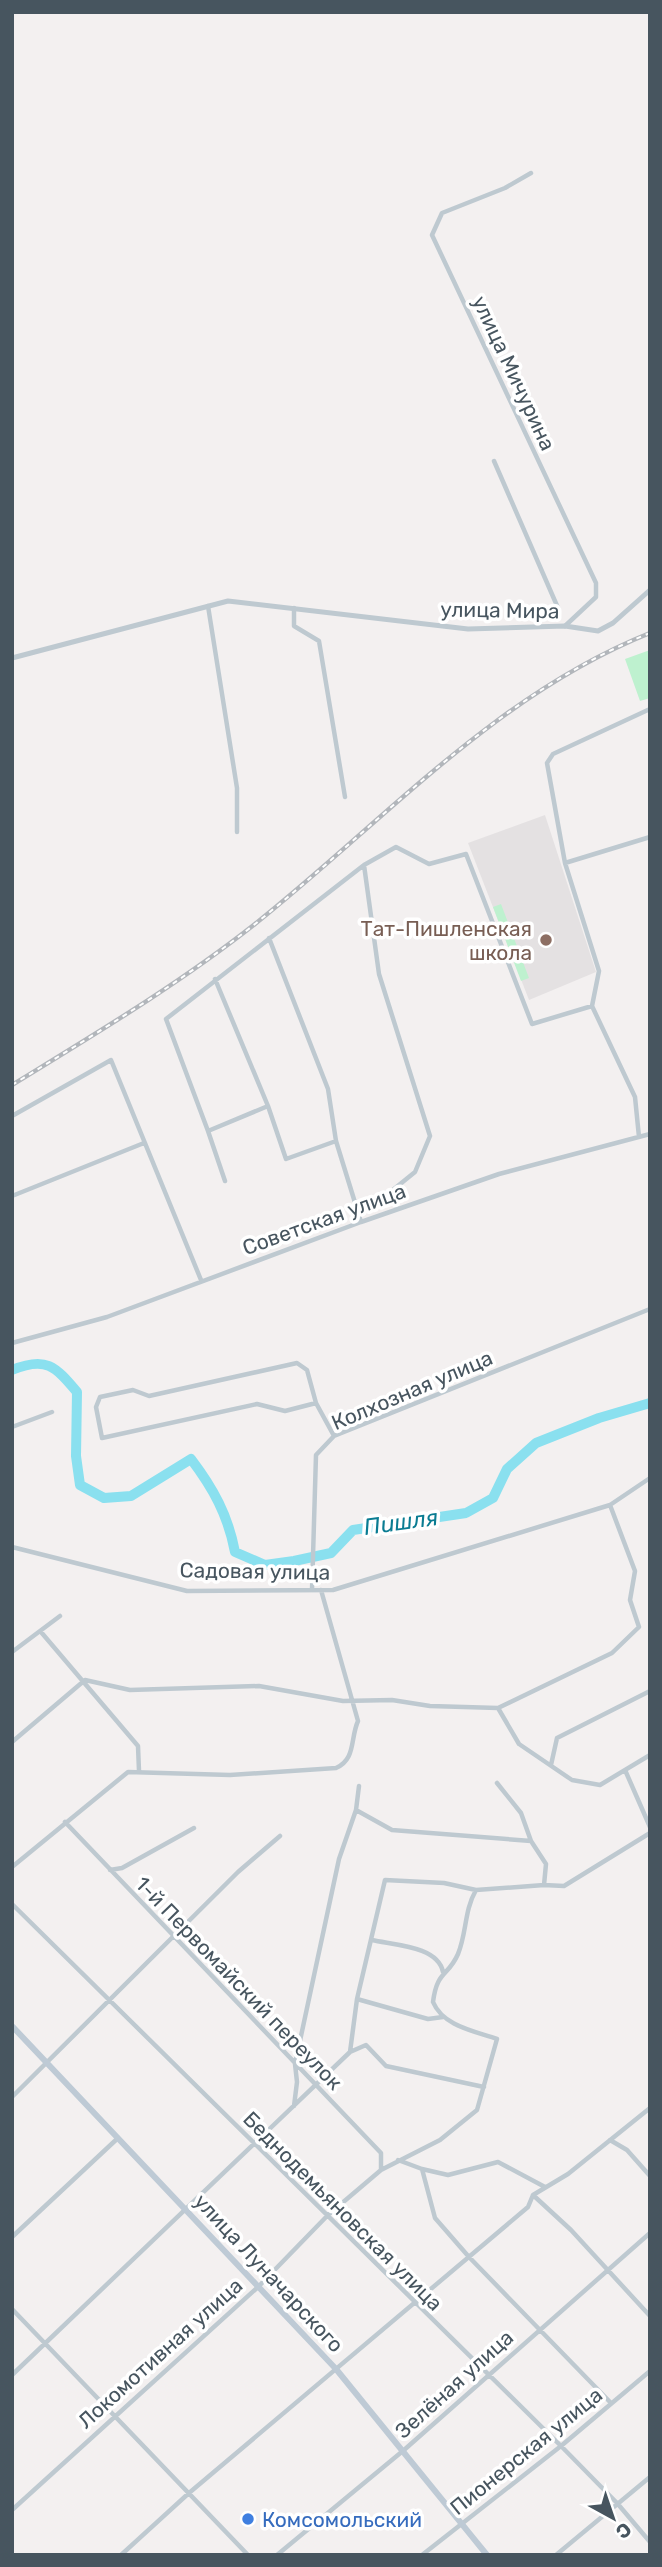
<svg xmlns="http://www.w3.org/2000/svg" width="662" height="2567" viewBox="0 0 662 2567" font-family="Rubik,sans-serif">
	<rect width="100%" height="100%" fill="#f3f0f0"/>
	<path fill="#e4e1e2" d="M545,815L596,972L529,1000L468,843Z"/>
	<path fill="#bef1cf" d="M650,650V698L640,701L625,659Z
		M501,904L529,978L521,981L493,907Z"/>
	<g fill="none" stroke-linecap="round" stroke-linejoin="round">
		<path stroke="#8ae0ef" stroke-width="10" d="M12,1370C46,1356 55,1366 77,1392L76,1456L80,1485L104,1498L131,1496L191,1459C213,1488 228,1515 235,1552L265,1565L294,1561L331,1553L353,1530L466,1513L493,1498L507,1469L536,1443L599,1418L650,1403"/>
		<path stroke="#bec9d0" stroke-width="4.5" d="M531,173L505,188L442,213L432,235L596,583V597L565,626
			M494,461L558,608
			M208,606L237,788V832
			M294,608V626L319,641L345,797
			M565,863L650,837
			M364,865L379,974L430,1136L415,1172L394,1189L397,1209
			M269,938L328,1089L336,1141L361,1222
			M215,979L268,1106
			M592,1006L599,971L565,863L547,763L553,754L650,709
			M12,1116L111,1060L201,1280
			M208,1131L225,1181
			M336,1141L286,1159L268,1106L208,1131L166,1019L364,865L396,847L429,864L466,854L532,1024L592,1006L635,1097L639,1137
			M12,1196L144,1143
			M12,1343L107,1317L361,1222L499,1174L650,1134
			M316,1403L307,1370L297,1363L149,1396L133,1390L100,1397L96,1407L102,1438L257,1404L285,1411L316,1403L334,1436
			M12,1427L52,1412
			M12,1547L187,1591L333,1590L610,1505L650,1478
			M312,1590L316,1455L334,1436L650,1309
			M41,1632L138,1746L139,1771
			M12,1652L60,1616
			M498,1708L519,1744L572,1780L600,1785L650,1755
			M12,1742L85,1680L130,1690L259,1686L343,1701L392,1700L430,1706L498,1708L612,1653L639,1627L630,1600L635,1571L610,1505
			M551,1765L557,1738L650,1691
			M625,1770L650,1827
			M497,1783L521,1813L531,1841L546,1864L544,1885L564,1886L650,1833
			M356,1810L392,1830L531,1841
			M65,1822L381,2153V2169
			M12,1867L128,1772L230,1775L336,1768C356,1759 350,1739 358,1721L321,1590
			M110,1870L122,1868L194,1828
			M12,1904L561,2446L617,2503L650,2542
			M372,1940C394,1945 438,1946 443,1972
			M357,1999L385,1880L444,1883L476,1890L544,1885
			M350,2052L357,1999L428,2019L443,2017
			M12,2097L238,1872L280,1836
			M294,2106L297,2082L295,2064L339,1859L356,1810L359,1786
			M610,2140L627,2150L650,2176
			M398,2160L422,2169L435,2218L469,2257L610,2402
			M422,2169L448,2175L498,2162L545,2187
			M533,2195L571,2230L650,2316
			M12,2237L118,2138
			M12,2309L248,2555
			M12,2375L350,2052L366,2045L386,2066L484,2087
			M12,2510L258,2287L328,2215L381,2170L440,2140L477,2110L497,2039C474,2031 443,2026 433,2002C437,1970 448,1977 458,1954C467,1932 464,1911 476,1890
			M121,2555L189,2493L528,2207L533,2195L568,2174L650,2108
			M277,2555L404,2450L650,2233
			M422,2555L561,2446L650,2371
			M556,2555L650,2477"/>
		<path stroke="#bec9d0" stroke-width="5" d="M12,658L228,601L468,629L565,626L598,631L613,623L650,590"/>
		<path stroke="#becad5" stroke-width="6" d="M12,2026L336,2369L487,2555"/>
		<g stroke="#b2b6bb" stroke-width="4.5">
			<path id="rail" d="M12,1085C95,1034 179,984 255,924C383,822 495,695 650,633"/>
		</g>
		<use href="#rail" stroke="#fff" stroke-width="2" stroke-dasharray="5" stroke-linecap="butt"/>
	</g>
	<circle fill="#8d6e63" stroke="#fff" stroke-width="2.5" cx="546" cy="940" r="7"/>
	<circle fill="#3f7fe0" stroke="#fff" stroke-width="2.5" cx="248" cy="2519" r="7"/>
	<g text-anchor="middle" dominant-baseline="central" stroke-width="7" stroke-linejoin="round" paint-order="stroke">
		<g font-size="21" fill="#47555f" stroke="#fff">
			<text transform="translate(514 373) rotate(65)">улица Мичурина</text>
			<text transform="translate(500 610) rotate(1)">улица Мира</text>
			<text transform="translate(324 1219) rotate(-20)">Советская улица</text>
			<text transform="translate(412 1390) rotate(-23)">Колхозная улица</text>
			<text transform="translate(255 1571) rotate(1)">Садовая улица</text>
			<text transform="translate(239 1983) rotate(46)">1-й Первомайский переулок</text>
			<text transform="translate(343 2211) rotate(45)">Беднодемьяновская улица</text>
			<text transform="translate(269 2273) rotate(47)">улица Луначарского</text>
			<text transform="translate(160 2353) rotate(-42)">Локомотивная улица</text>
			<text transform="translate(454 2384) rotate(-42)">Зелёная улица</text>
			<text transform="translate(526 2451) rotate(-39)">Пионерская улица</text>
		</g>
		<g font-size="21" fill="#785e54" stroke="#fff" text-anchor="end">
			<text x="532" y="928">Тат-Пишленская<tspan x="532" dy="24">школа</tspan></text>
		</g>
		<g font-size="21" fill="#366cbe" stroke="#fff" text-anchor="start">
			<text x="262" y="2519">Комсомольский</text>
		</g>
		<g font-size="23" font-style="italic" fill="#0a7c92" stroke="#fff">
			<text transform="translate(401 1522) rotate(-8)">Пишля</text>
		</g>
	</g>
	<rect width="662" height="2567" fill="none" stroke="#47555f" stroke-width="28"/>
	<g transform="translate(613 2518) rotate(140)" stroke="#ffffff" stroke-width="5" paint-order="stroke">
	<path d="M0-5L12 26L0 18L-12 26Z" fill="#47555f"/>
	<text y="-10" font-size="19" font-weight="bold" text-anchor="middle" fill="#47555f">С</text>
	</g>
</svg>
